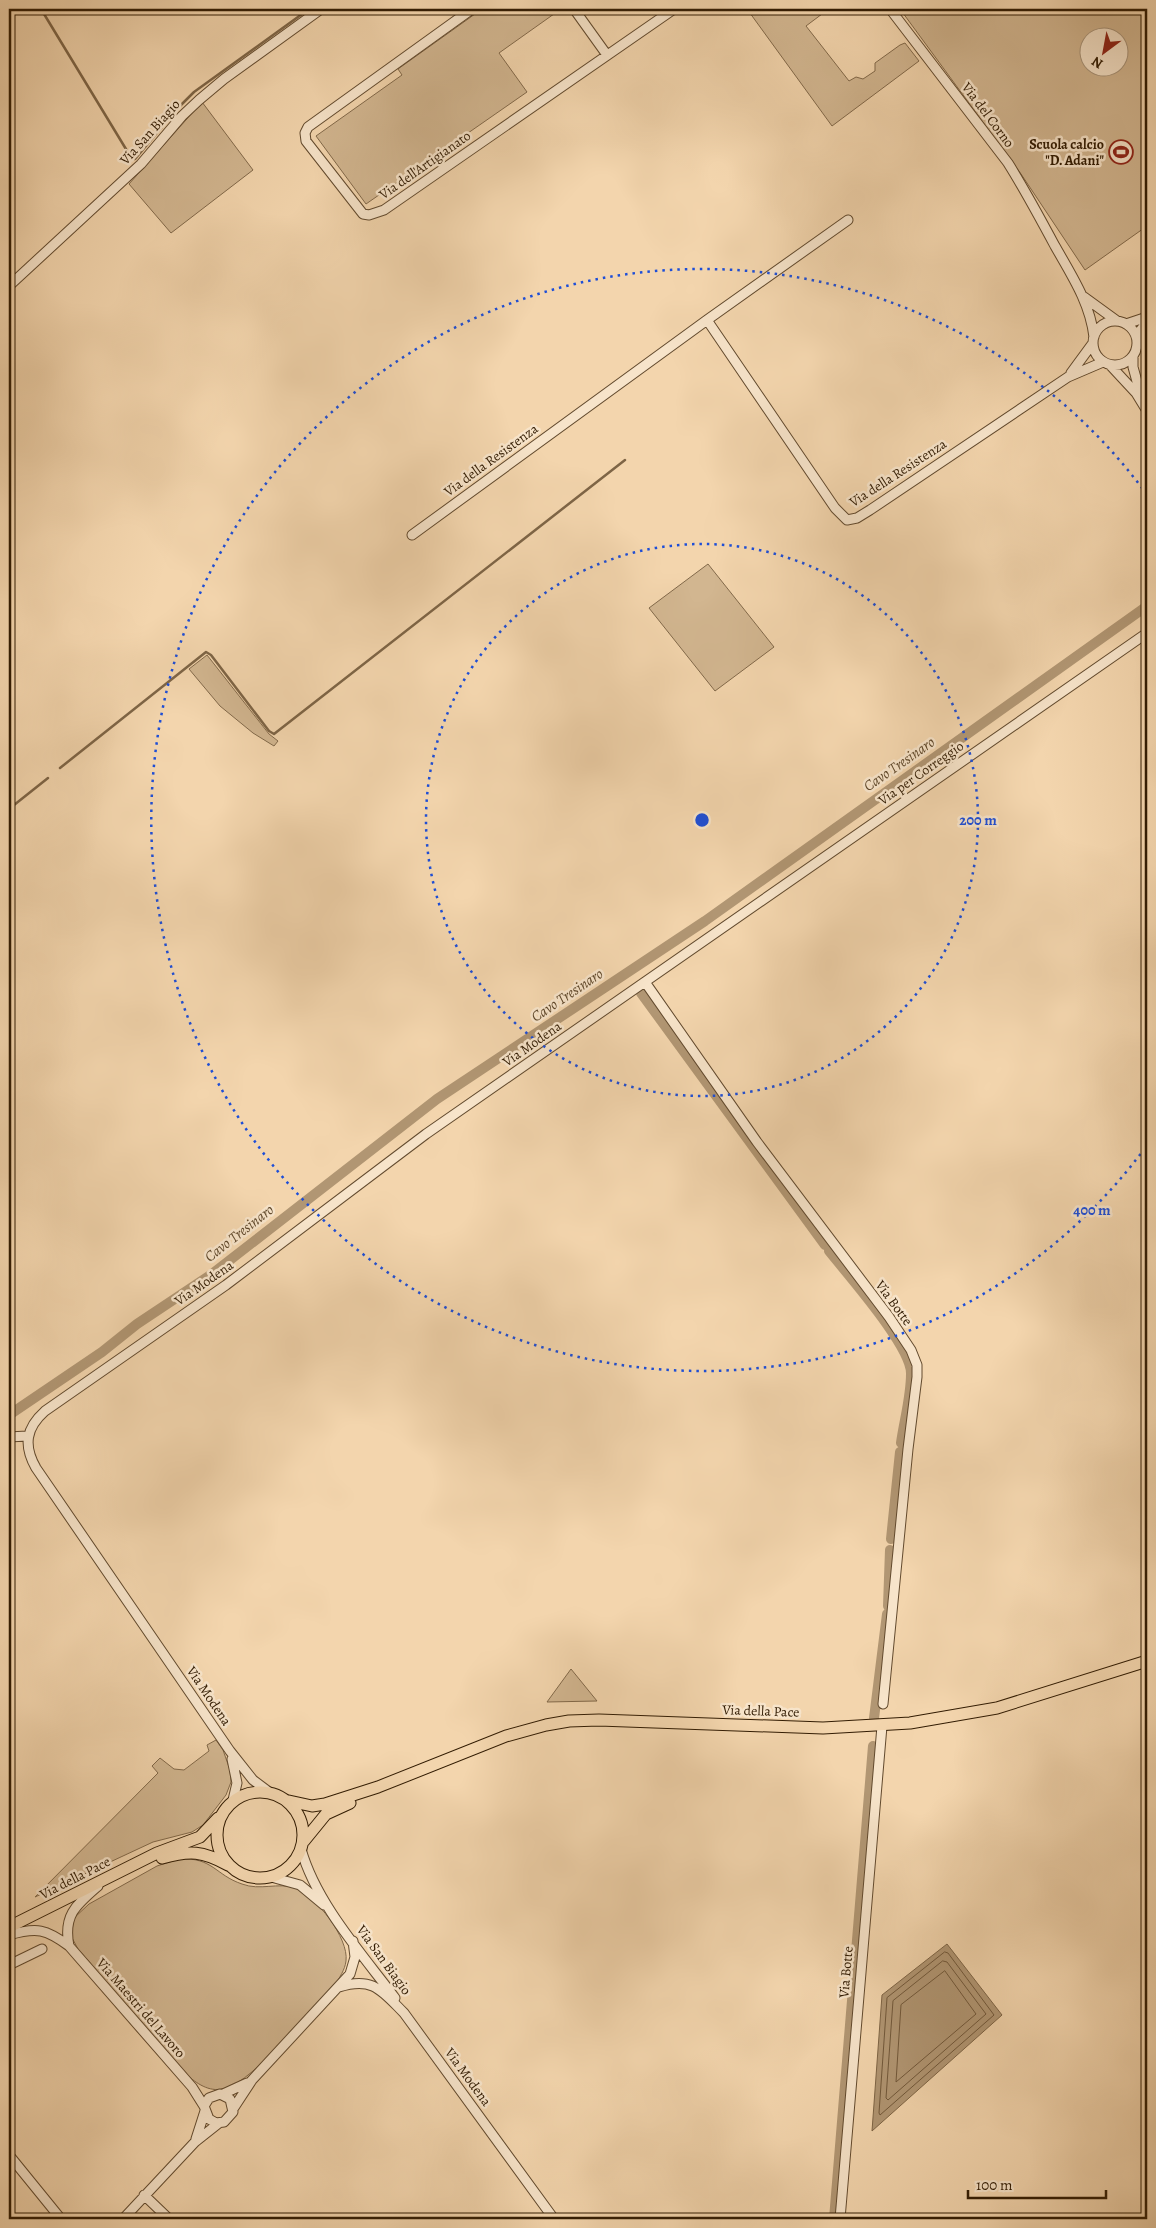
<svg xmlns="http://www.w3.org/2000/svg" width="1156" height="2228" viewBox="0 0 1156 2228" font-family="Alegreya,serif">
	<rect width="100%" height="100%" fill="#f3d5ad"/>
	<filter id="stains"><feTurbulence type="fractalNoise" baseFrequency=".004" numOctaves="4"/><feColorMatrix values="0 0 0 0 .2 0 0 0 0 .09 0 0 0 0 .02 0 0 0 .5 -.17"/></filter>
	<radialGradient id="worn" r=".72"><stop offset=".6" stop-color="#630" stop-opacity="0"/><stop offset="1" stop-color="#630" stop-opacity=".3"/></radialGradient>
	<path fill="#d2b690" stroke="#82694a" fill-rule="evenodd" d="M482,9H561L499,53L527,92L366,204L316,136L402,75L398,69Z
		M747,9H818L822,14L806,26L849,81L856,77L863,79L875,71V63L900,45L905,43L919,61L832,126Z
		M900,9H1147V226L1085,270L1021,174ZM1088,38H1118V68H1088Z
		M202,102L253,170L171,233L129,184Z
		M708,564L774,647L715,691L649,608Z
		M207,655L269,734L278,741L274,746L253,733L220,706L189,669Z
		M571,1669L597,1701L547,1702Z
		M216,1740L223,1750L230,1770L231,1782L226,1795L203,1825L192,1832L153,1842L35,1897L158,1773L152,1766L160,1758L174,1769L184,1770L209,1751L207,1745Z
		M179,1859C213,1857 215,1875 242,1884C260,1891 278,1882 295,1888C316,1896 349,1938 346,1961C345,1970 339,1978 335,1985C311,2009 255,2080 226,2088C211,2093 199,2085 188,2076L78,1949L70,1934L74,1918L89,1904L157,1866Z"/>
	<path fill="#b19673" stroke="#7e6546" d="M947,1944L1002,2015L872,2131L882,1995Z"/>
	<g fill="none" stroke-linecap="round" stroke-linejoin="round">
		<path stroke="#72593b" stroke-width="1" d="M945,1952L948,1953L994,2015L880,2115L879,2113L887,1998Z
			M943,1961L947,1962L986,2014L888,2100L886,2098L893,2001Z
			M945,1971L976,2014L896,2082L901,2005Z"/>
		<path stroke="#7e6546" stroke-width="2.5" d="M41,9L132,159H135L177,109L194,92L309,9
			M60,768L206,652L211,655L269,731L274,734L625,460
			M9,809L48,778"/>
		<path stroke="#b19673" stroke-width="10" d="M641,993L825,1245
			M829,1251C848,1275 912,1347 911,1374C911,1397 904,1421 901,1443
			M9,1415L102,1352L137,1324L212,1274L437,1099L705,921L1147,606
			M891,1539L900,1452
			M888,1606L890,1550
			M874,1718L887,1614
			M834,2219L873,1746"/>
		<g stroke="#624a2e" stroke-width="11">
			<path id="minor" d="M472,9L308,127L305,133L306,141L363,214L369,215L384,210L674,9
				M574,9L607,55
				M890,9L1008,163C1025,190 1040,218 1055,246C1072,276 1090,303 1094,337
				M9,286L141,164L182,116L199,100L224,79L321,9
				M1084,297L1117,321
				M707,320L835,508L847,520L857,518L870,510L1068,377L1103,362
				M1093 343a22 22 0 1 1 44 0a22 22 0 1 1-44 0Z
				M1126,324L1147,317
				M1138,340L1139,332L1147,322
				M1133,356V367L1141,396
				M1110,365L1136,393L1147,411
				M1071,373L1093,343
				M412,535L707,320L848,220
				M645,982L757,1142L889,1317L911,1350L917,1365V1377L908,1449L883,1704
				M9,1437L27,1436
				M232,1759L237,1783L233,1800
				M269,1792L253,1780L230,1751L36,1468C23,1445 26,1428 45,1411L226,1285L426,1134L1147,633
				M301,1849C316,1903 362,1954 395,1998
				M271,1877L300,1885L324,1905
				M9,1935C37,1927 46,1929 69,1946C63,1915 76,1905 98,1886
				M69,1946L192,2087L204,2106L209,2119L216,2123L224,2122L233,2112L230,2099L220,2094L209,2098L204,2106
				M9,1965L42,1949
				M339,1987C373,1976 382,1991 404,2013L554,2219
				M223,2094L247,2083
				M233,2109L252,2080L350,1974L355,1957L353,1941
				M196,2139L205,2111
				M9,2155L61,2219
				M144,2195L169,2219
				M123,2219L195,2142L219,2123
				M840,2219L882,1726"/>
		</g>
		<g stroke="#321c03" stroke-width="13">
			<path id="major" d="M217 1835a43 43 0 1 1 86 0a43 43 0 1 1-86 0Z
				M289,1801L312,1806L325,1804L378,1787L506,1736L546,1725L569,1721L599,1720L823,1728L910,1723L997,1708L1147,1661
				M304,1841L326,1814L350,1803
				M162,1858C190,1850 203,1851 228,1865
				M9,1927L157,1853L200,1837L218,1818"/>
		</g>
		<use href="#minor" stroke="#f7e4ca" stroke-width="9"/>
		<use href="#major" stroke="#f3d5ad" stroke-width="11"/>
	</g>
	<g fill="none" stroke="#1d4ed8" stroke-width="2.5" stroke-dasharray="2.5 5">
		<circle cx="702" cy="820" r="276"/>
		<path d="M1145 1148A551 551 0 1 1 1145 492"/>
	</g>
	<defs>
		<g id="stadium-ring" transform="scale(1.25)"><circle r="9.5" fill="#f7e4ca" stroke="#8f2418" stroke-width="1.5"/><path d="M0-5a6.5 5 0 1 0 0 10a6.5 5 0 1 0 0-10ZM-3.5-1.8h7v3.6h-7Z" fill="#8f2418"/></g>
	</defs>
	<g fill-rule="evenodd">
		<use href="#stadium-ring" x="1121" y="152"/>
	</g>
	<g text-anchor="middle" dominant-baseline="central" stroke-width="5" stroke-linejoin="round" paint-order="stroke">
		<g font-size="14" fill="#321c03" stroke="#f7e4ca">
			<text transform="translate(988 115) rotate(53)">Via del Corno</text>
			<text transform="translate(150 132) rotate(-48)">Via San Biagio</text>
			<text transform="translate(425 165) rotate(-35)">Via dell'Artigianato</text>
			<text transform="translate(491 460) rotate(-36)">Via della Resistenza</text>
			<text transform="translate(898 473) rotate(-33)">Via della Resistenza</text>
			<text transform="translate(921 773) rotate(-35)">Via per Correggio</text>
			<text transform="translate(532 1044) rotate(-35)">Via Modena</text>
			<text transform="translate(204 1283) rotate(-35)">Via Modena</text>
			<text transform="translate(894 1303) rotate(54)">Via Botte</text>
			<text transform="translate(209 1696) rotate(56)">Via Modena</text>
			<text transform="translate(761 1711) rotate(2)">Via della Pace</text>
			<text transform="translate(75 1878) rotate(-27)">Via della Pace</text>
			<text transform="translate(384 1960) rotate(54)">Via San Biagio</text>
			<text transform="translate(846 1972) rotate(-85)">Via Botte</text>
			<text transform="translate(141 2008) rotate(49)">Via Maestri del Lavoro</text>
			<text transform="translate(468 2077) rotate(54)">Via Modena</text>
		</g>
		<g font-size="14" font-weight="bold" fill="#321c03" stroke="#f7e4ca" text-anchor="end">
			<text x="1104" y="144">Scuola calcio<tspan x="1104" dy="16">"D. Adani"</tspan></text>
		</g>
		<g font-size="15" font-style="italic" fill="#5e472a" stroke="#f7e4ca">
			<text transform="translate(899 764) rotate(-35)">Cavo Tresinaro</text>
			<text transform="translate(567 995) rotate(-34)">Cavo Tresinaro</text>
			<text transform="translate(239 1233) rotate(-38)">Cavo Tresinaro</text>
		</g>
	</g>
	<circle cx="702" cy="820" r="8" fill="#1d4ed8" stroke="#f7e4ca" stroke-width="2.5"/>
	<g font-size="15" text-anchor="middle" font-weight="bold" fill="#1d4ed8" stroke="#f7e4ca" stroke-width="5" stroke-linejoin="round" paint-order="stroke">
		<text x="978" y="825">200 m</text>
		<text x="1092" y="1215">400 m</text>
	</g>
	<rect width="1156" height="2228" fill="none" stroke="#f3d5ad" stroke-width="30"/>
	<rect x="10" y="10" width="1136" height="2208" fill="none" stroke="#321c03" stroke-width="2.5"/>
	<rect x="15" y="15" width="1126" height="2198" fill="none" stroke="#321c03"/>
	<g transform="translate(1104 52) rotate(212)"><circle r="24" fill="#f7e4ca" stroke="#a8947a"/>
	<path d="M0-4L9 19L0 12L-9 19Z" fill="#8f2418"/>
	<text y="-8" font-size="14" font-weight="bold" text-anchor="middle" fill="#321c03">N</text>
	</g>
	<path d="M968 2190v8h138v-8" fill="none" stroke="#321c03" stroke-width="2.5"/>
	<text x="976" y="2190" font-size="15" fill="#321c03" stroke="#f7e4ca" stroke-width="4" paint-order="stroke">100 m</text>
	<rect width="100%" height="100%" filter="url(#stains)"/>
	<rect width="100%" height="100%" fill="url(#worn)"/>
</svg>
